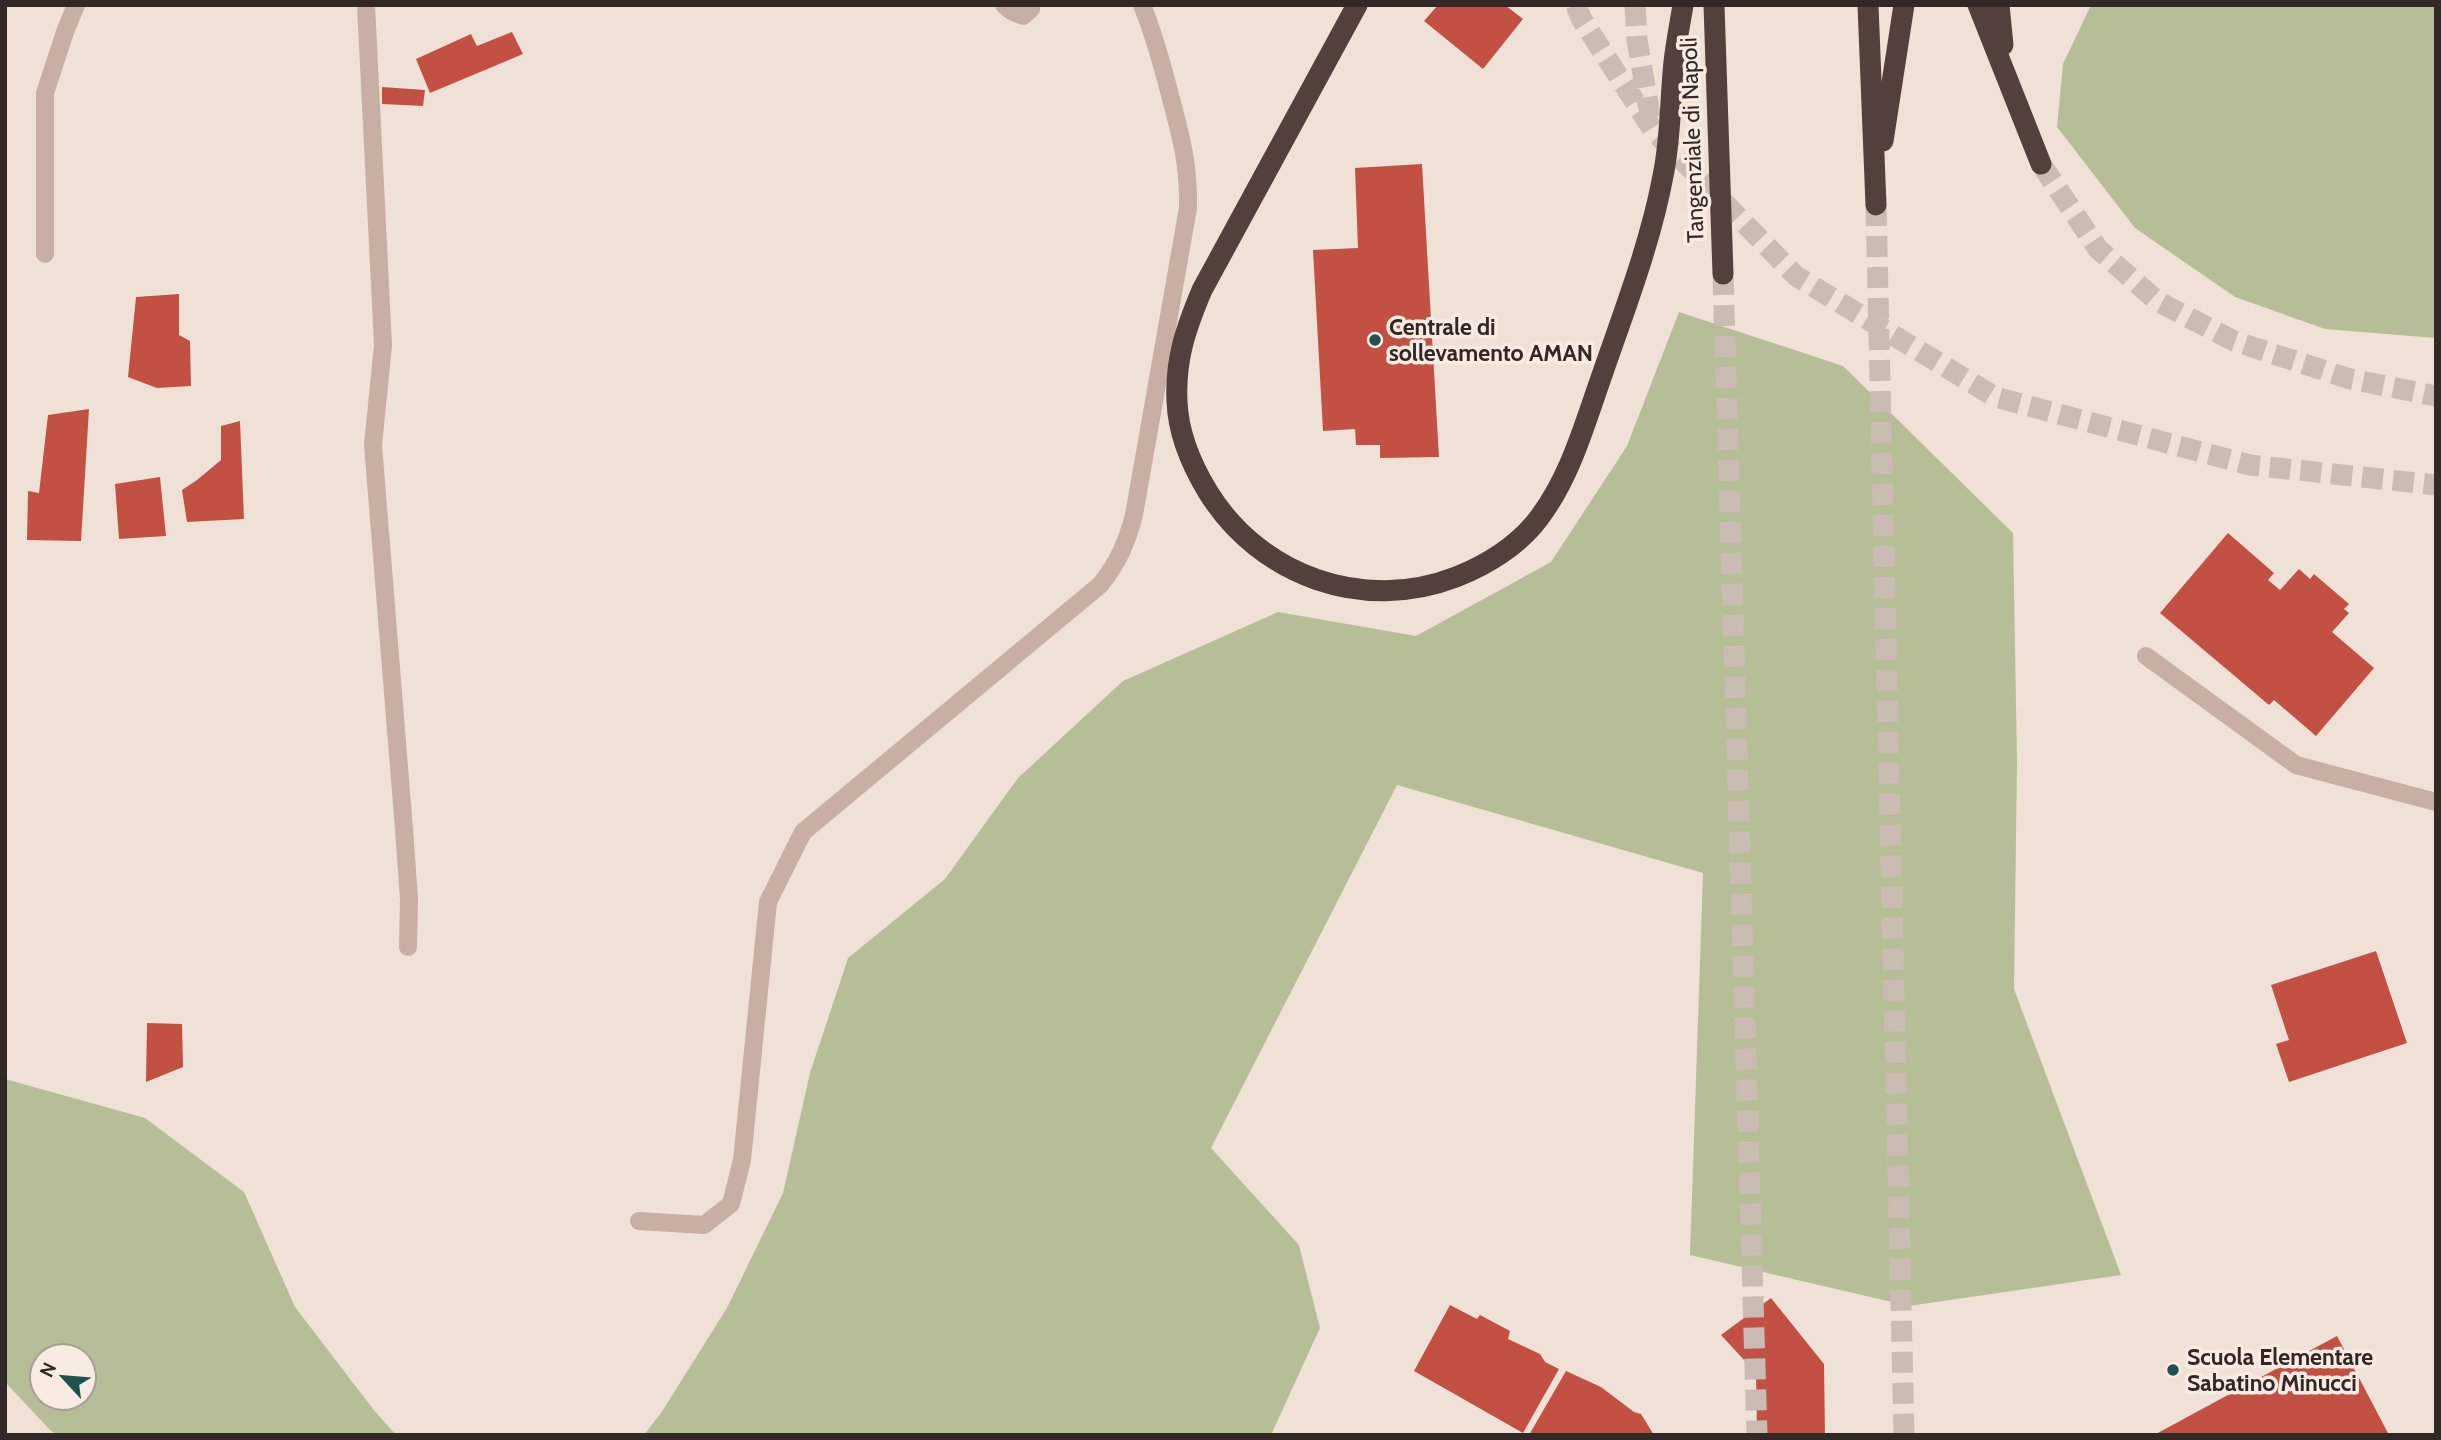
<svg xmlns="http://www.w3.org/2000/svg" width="2441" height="1440" viewBox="0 0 2441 1440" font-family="Cabin,sans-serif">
	<rect width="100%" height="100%" fill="#f0e1d7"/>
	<path fill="#b6be98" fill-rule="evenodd" d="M2091,5H2436V338L2325,329L2235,297L2135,228L2057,127L2063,64Z
		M1679,312L1843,366L2013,533L2017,761L2014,989L2121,1275L1909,1306L1690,1255L1703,873L1397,785L1211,1148L1299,1245L1320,1328L1271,1435H644L661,1413L727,1308L783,1193L810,1073L848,958L945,879L1018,778L1123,681L1278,612L1416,636L1551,562L1627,446Z
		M5,1079L145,1118L244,1192L295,1307L373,1409L396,1435H58L51,1431L5,1382ZM42,1356H84V1398H42Z"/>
	<path fill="#c25043" d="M1438,5H1505L1523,19L1483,69L1424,21Z
		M512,32L523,54L430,93L416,59L471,34L477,46Z
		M382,87L425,90L423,106L382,104Z
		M1422,164L1439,457L1380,458V445H1356L1355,429L1323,431L1313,250L1358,248L1355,168Z
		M179,294V335L190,341L191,386L157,388L128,377L136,297Z
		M89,409L81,541L27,540L28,491L39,493L48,415Z
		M240,421L244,519L187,522L182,490L197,480L221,460V426Z
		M160,477L166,536L119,539L115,484Z
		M2228,533L2274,573L2268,580L2280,590L2299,569L2310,579L2314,574L2349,604L2344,609L2349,613L2332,632L2374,668L2316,736L2274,700L2269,705L2160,613Z
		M2376,951L2407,1043L2289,1082L2276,1044L2289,1040L2271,985Z
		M147,1023L182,1024L183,1067L146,1082Z
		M1771,1298L1824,1364L1825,1435H1757L1756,1373L1721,1335Z
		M1450,1305L1477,1319L1480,1315L1510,1331L1508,1339L1540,1354L1545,1362L1559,1369L1523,1433L1414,1371Z
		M2337,1336L2389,1435H2154Z
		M1566,1371L1601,1387L1634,1412L1641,1414L1654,1435H1529Z"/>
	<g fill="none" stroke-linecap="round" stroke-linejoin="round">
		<path stroke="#cabcb3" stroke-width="21" stroke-dasharray="21 10" stroke-linecap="butt" d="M1576,5L1581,18L1653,130L1796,276L1995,397L2250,465L2436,485
			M1635,5L1637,40L1651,121
			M2041,164L2098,249L2157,301L2234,341L2350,379L2436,396
			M1876,205L1904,1435
			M1723,274L1757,1435"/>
		<path stroke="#c7afa4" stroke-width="18" d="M366,5L383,345L373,445L404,829L409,899L408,947
			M1004,5L1011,11L1023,16L1031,9V5
			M45,254V93L65,32L76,5
			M2146,656L2296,765L2436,802
			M639,1221L704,1225L731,1204L742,1160L768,902L803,832L1100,585C1118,563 1127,542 1134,515L1188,208C1189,165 1181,136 1170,95C1162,64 1154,34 1142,5"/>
		<path stroke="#53403c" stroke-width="21" d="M1357,5L1202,290C1186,328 1175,359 1177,401C1178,433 1191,464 1208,492C1260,576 1363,613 1456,577C1487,565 1519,545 1539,518C1570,477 1584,426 1601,378C1624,311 1650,245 1663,176C1671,138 1670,100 1674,62C1676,43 1680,24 1683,5
			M1714,5L1723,274
			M1868,5L1876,205
			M1978,5L2041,164
			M1999,5L2003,45
			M1883,141L1904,5"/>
	</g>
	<g fill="#1d524e" stroke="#f8ebe3" stroke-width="2.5">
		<circle cx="1375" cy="340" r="7"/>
		<circle cx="2173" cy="1370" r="7"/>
	</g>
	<g text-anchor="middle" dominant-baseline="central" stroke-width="7" stroke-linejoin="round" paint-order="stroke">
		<g font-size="23" fill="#322825" stroke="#f8ebe3">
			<text transform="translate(1692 140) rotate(-92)">Tangenziale di Napoli</text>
		</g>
		<g font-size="23" font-weight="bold" fill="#322825" stroke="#f8ebe3" text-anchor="start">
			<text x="1389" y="327">Centrale di<tspan x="1389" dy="26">sollevamento AMAN</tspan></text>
			<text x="2187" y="1357">Scuola Elementare<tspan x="2187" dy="26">Sabatino Minucci</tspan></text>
		</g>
	</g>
	<rect width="2441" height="1440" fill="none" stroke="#322825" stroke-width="14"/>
	<g transform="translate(63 1377) rotate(296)"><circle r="33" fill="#f8ebe3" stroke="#a99d97" stroke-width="2"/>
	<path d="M0-5L12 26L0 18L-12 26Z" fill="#1d524e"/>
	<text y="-10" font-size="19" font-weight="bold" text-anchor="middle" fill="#322825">N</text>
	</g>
</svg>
